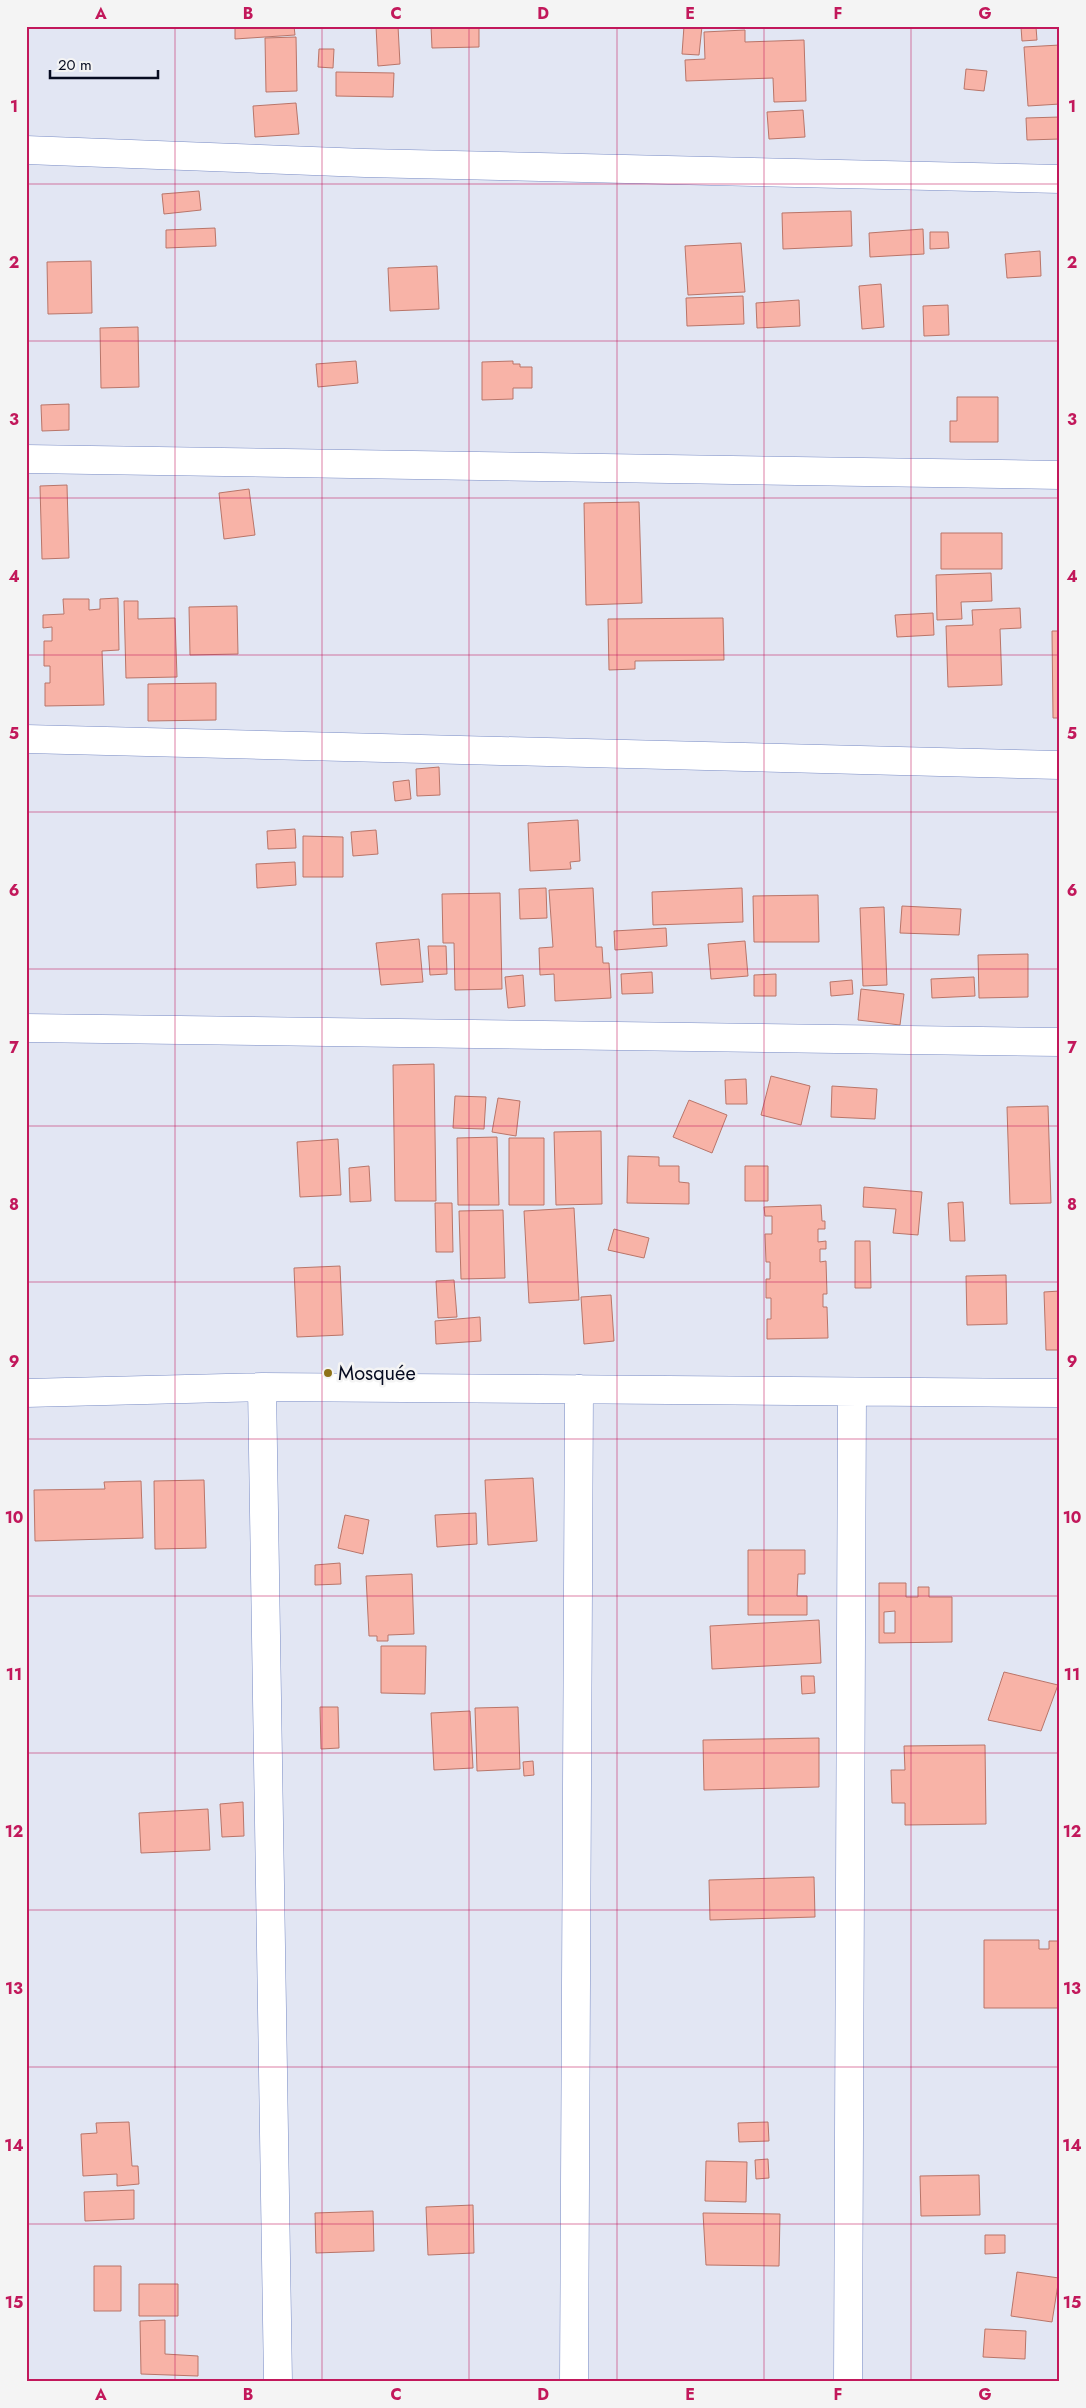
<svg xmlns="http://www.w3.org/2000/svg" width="1086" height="2408" viewBox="0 0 1086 2408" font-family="Jost,sans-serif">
	<rect width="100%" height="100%" fill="#e2e6f3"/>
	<path fill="#f8b3a7" stroke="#b97569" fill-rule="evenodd" d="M235,26H294L295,35L235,39Z
		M376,26H398L400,64L378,66Z
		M431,26H479V47L432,48Z
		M684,26H702L699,55L682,54Z
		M1021,27H1036L1037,40L1022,41Z
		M745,30V42L804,40L806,101L774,102L773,78L686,81L685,60L705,59L704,32Z
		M296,37L297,91L266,92L265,38Z
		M1060,45V104L1028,106L1024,47Z
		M319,49H334L333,68L318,67Z
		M966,69L987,71L984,91L964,89Z
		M336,72L394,73L393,97L336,96Z
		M296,103L299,134L255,137L253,106Z
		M803,110L805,137L769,139L767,112Z
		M1060,117V139L1027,140L1026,118Z
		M199,191L201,210L164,214L162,194Z
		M851,211L852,246L783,249L782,213Z
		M215,228L216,246L166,248V230Z
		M923,229L924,254L870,257L869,233Z
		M930,232H948L949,248L930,249Z
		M741,243L745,292L688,295L685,246Z
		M1040,251L1041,276L1007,278L1005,254Z
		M91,261L92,313L48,314L47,262Z
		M437,266L439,309L390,311L388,268Z
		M881,284L884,327L862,329L859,286Z
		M743,296L744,324L687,326L686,298Z
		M799,300L800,326L757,328L756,303Z
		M948,305L949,335L924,336L923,306Z
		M138,327L139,387L101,388L100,328Z
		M356,361L358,383L318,387L316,364Z
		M513,361V364H520V367H532V388H513V399L482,400V362Z
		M957,397H998V442H950V421H957Z
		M69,404V430L42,431L41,405Z
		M67,485L69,558L42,559L40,486Z
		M249,489L255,535L224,539L219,493Z
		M639,502L642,603L586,605L584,503Z
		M941,533H1002V569H941Z
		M991,573L992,601L961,602L962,619L937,620L936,575Z
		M118,598L119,650L102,651L104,705L45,706V683H50V666H44V641H52V627L43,628V615L64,614L63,599H89V610L100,609V599Z
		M124,601H138V619L175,618L177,677L126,678Z
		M237,606L238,654L190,655L189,607Z
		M1020,608L1021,628L1000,629L1002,685L948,687L946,626L973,625L972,610Z
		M933,613L934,635L897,637L895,615Z
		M723,618L724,660L635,661V669L609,670L608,619Z
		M1052,631H1060V718H1053Z
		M216,683V720L148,721V684Z
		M439,767L440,795L417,796L416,769Z
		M409,780L411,799L395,801L393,782Z
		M578,820L580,861L570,862L571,869L530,871L528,823Z
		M295,829L296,848L268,849L267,831Z
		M376,830L378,854L353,856L351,832Z
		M303,836L343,837V877H303Z
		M295,862L296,885L257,888L256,864Z
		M546,888L547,918L520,919L519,889Z
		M593,888L596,947H602L603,963H609L611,998L555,1001L554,974L540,975L539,948L553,947L549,890Z
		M742,888L743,922L653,925L652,892Z
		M500,893L502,989L455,990L454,943H443L442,894Z
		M818,895L819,942H754L753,896Z
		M902,906L961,909L959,935L900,933Z
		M884,907L887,985L863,986L860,908Z
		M666,928L667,946L615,950L614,931Z
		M419,939L423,982L381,985L376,943Z
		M745,941L748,976L711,979L708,944Z
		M428,946H446L447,974L430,975Z
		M1028,954V997L979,998L978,955Z
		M652,972L653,993L622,994L621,974Z
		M776,974V996H754V975Z
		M523,975L525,1006L508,1008L505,977Z
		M974,977L975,996L932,998L931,979Z
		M852,980L853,994L831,996L830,982Z
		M861,989L904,994L900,1025L858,1020Z
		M434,1064L436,1201H395L393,1065Z
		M771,1076L810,1086L801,1125L761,1115Z
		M746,1079L747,1104H726L725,1080Z
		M832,1086L877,1089L875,1119L831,1117Z
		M455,1096L486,1097L484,1129L453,1128Z
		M498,1098L520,1101L516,1136L492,1132Z
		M689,1100L727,1115L712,1153L673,1137Z
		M1048,1106L1051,1203L1010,1204L1007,1107Z
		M601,1131L602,1204L556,1205L554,1132Z
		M497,1137L499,1205H458L457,1138Z
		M509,1138H544V1205H509Z
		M338,1139L341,1195L300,1197L297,1142Z
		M628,1156L659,1157V1166H679V1182L689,1183V1204L627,1203Z
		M369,1166L371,1201L350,1202L349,1168Z
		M745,1166H768V1201H745Z
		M864,1187L922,1192L918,1235L893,1233L896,1209L863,1207Z
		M963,1202L965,1241H950L948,1203Z
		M435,1203H452L453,1252H436Z
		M821,1205L822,1221H825V1229H818V1242L826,1241V1249H820V1262L826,1261L827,1294H823V1307H827L828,1338L767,1339V1319H771V1298H766V1279H770V1262H766L765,1234H772V1216H765L764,1207Z
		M574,1208L579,1300L529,1303L524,1211Z
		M503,1210L505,1278L461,1279L459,1211Z
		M614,1229L649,1238L644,1258L608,1250Z
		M855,1241H870L871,1288H855Z
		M340,1266L343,1335L297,1337L294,1268Z
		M1006,1275L1007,1324L967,1325L966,1276Z
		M454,1280L457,1317L438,1318L436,1281Z
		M1060,1291V1350H1046L1044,1292Z
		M611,1295L614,1341L584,1344L581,1297Z
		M480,1317L481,1341L436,1344L435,1321Z
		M533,1478L537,1541L488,1545L485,1480Z
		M204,1480L206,1548L155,1549L154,1481Z
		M141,1481L143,1538L35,1541L34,1490L105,1489L104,1482Z
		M476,1513L477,1544L437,1547L435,1515Z
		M345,1515L369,1520L363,1554L338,1548Z
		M748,1550H805V1574H798L797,1596H807V1615H748Z
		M340,1563L341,1584L315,1585V1565Z
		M412,1574L414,1634L388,1635V1641H377V1636H369L366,1576Z
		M879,1583H906V1597H918V1587H929V1597H952V1642L879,1643ZM895,1611V1633H884V1612Z
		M819,1620L821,1663L712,1669L710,1626Z
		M381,1646H426L425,1694L381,1693Z
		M1004,1672L1058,1685L1041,1731L988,1720Z
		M801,1676H814L815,1693L802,1694Z
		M320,1707H338L339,1748L321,1749Z
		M518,1707L520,1769L477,1771L475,1708Z
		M470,1711L473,1768L434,1770L431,1713Z
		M819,1738V1787L704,1790L703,1740Z
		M985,1745L986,1824L905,1825V1803H892L891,1770H905L904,1746Z
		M533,1761L534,1775L524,1776L523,1762Z
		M243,1802L244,1836L222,1837L220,1804Z
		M208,1809L210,1850L141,1853L139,1813Z
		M814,1877L815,1917L710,1920L709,1880Z
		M984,1940H1039V1949H1049V1941H1060V2008H984Z
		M129,2122L132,2166H138L139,2184L117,2186V2174L83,2176L81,2134L97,2133L96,2123Z
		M768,2122L769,2141L739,2142L738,2123Z
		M768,2159L769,2178L756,2179L755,2160Z
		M706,2161L747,2162L746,2202L705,2201Z
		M979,2175L980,2215L921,2216L920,2176Z
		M134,2190V2219L85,2221L84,2192Z
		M473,2205L474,2253L428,2255L426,2207Z
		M373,2211L374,2251L316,2253L315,2213Z
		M703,2213L780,2214L779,2266L706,2265Z
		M985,2235H1005V2253L985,2254Z
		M94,2266H121V2311H94Z
		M1017,2272L1059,2278L1052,2322L1011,2316Z
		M139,2284H178V2316H139Z
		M165,2320V2354L198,2356V2376L141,2374L140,2321Z
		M985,2329L1026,2331L1025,2359L983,2357Z"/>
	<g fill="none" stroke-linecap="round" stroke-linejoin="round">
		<g stroke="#788bc5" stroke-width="29">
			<path id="minor" d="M26,150L365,163L1060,179
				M26,459L1060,475
				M26,739L1060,765
				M26,1028L1060,1042
				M262,1387L278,2382
				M26,1393L262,1387L1060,1393
				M574,2382L579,1389
				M848,2382L852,1392"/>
		</g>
		<use href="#minor" stroke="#fff" stroke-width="28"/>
	</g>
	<path fill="none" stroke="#c2185b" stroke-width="1" stroke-opacity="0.55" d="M175,26V2382M322,26V2382M469,26V2382M617,26V2382M764,26V2382M911,26V2382M26,184H1060M26,341H1060M26,498H1060M26,655H1060M26,812H1060M26,969H1060M26,1126H1060M26,1282H1060M26,1439H1060M26,1596H1060M26,1753H1060M26,1910H1060M26,2067H1060M26,2224H1060"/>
	<circle fill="#8f7318" stroke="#f4f4f4" stroke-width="2" cx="328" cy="1373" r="5"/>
	<g text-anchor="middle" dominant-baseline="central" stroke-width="5" stroke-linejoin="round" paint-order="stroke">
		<g font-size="20" fill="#060b20" stroke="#f4f4f4" text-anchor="start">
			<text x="338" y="1373">Mosquée</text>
		</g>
	</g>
	<rect width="1086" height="2408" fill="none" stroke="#f4f4f4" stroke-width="55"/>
	<path d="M50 70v8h108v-8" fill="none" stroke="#060b20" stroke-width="2.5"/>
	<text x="58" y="70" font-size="15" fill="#060b20" stroke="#f4f4f4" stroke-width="4" paint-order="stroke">20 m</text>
	<rect x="28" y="28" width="1030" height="2352" fill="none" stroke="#c2185b" stroke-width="2"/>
	<g font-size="16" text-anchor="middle" font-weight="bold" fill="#c2185b">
		<text x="101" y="19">A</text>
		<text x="248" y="19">B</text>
		<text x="396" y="19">C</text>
		<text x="543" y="19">D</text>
		<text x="690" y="19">E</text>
		<text x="838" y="19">F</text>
		<text x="985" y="19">G</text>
		<text x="14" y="112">1</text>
		<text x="1072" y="112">1</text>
		<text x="14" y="268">2</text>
		<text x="1072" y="268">2</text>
		<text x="14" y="425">3</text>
		<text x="1072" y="425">3</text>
		<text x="14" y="582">4</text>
		<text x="1072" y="582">4</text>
		<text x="14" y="739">5</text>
		<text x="1072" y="739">5</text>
		<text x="14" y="896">6</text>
		<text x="1072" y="896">6</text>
		<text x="14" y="1053">7</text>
		<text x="1072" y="1053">7</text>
		<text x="14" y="1210">8</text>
		<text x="1072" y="1210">8</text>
		<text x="14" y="1367">9</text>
		<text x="1072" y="1367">9</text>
		<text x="14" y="1523">10</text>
		<text x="1072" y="1523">10</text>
		<text x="14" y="1680">11</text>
		<text x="1072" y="1680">11</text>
		<text x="14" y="1837">12</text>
		<text x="1072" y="1837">12</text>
		<text x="14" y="1994">13</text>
		<text x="1072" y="1994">13</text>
		<text x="14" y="2151">14</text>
		<text x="1072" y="2151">14</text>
		<text x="14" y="2308">15</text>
		<text x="1072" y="2308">15</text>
		<text x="101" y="2400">A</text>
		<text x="248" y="2400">B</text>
		<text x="396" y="2400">C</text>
		<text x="543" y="2400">D</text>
		<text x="690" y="2400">E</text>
		<text x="838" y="2400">F</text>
		<text x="985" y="2400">G</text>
	</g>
</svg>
